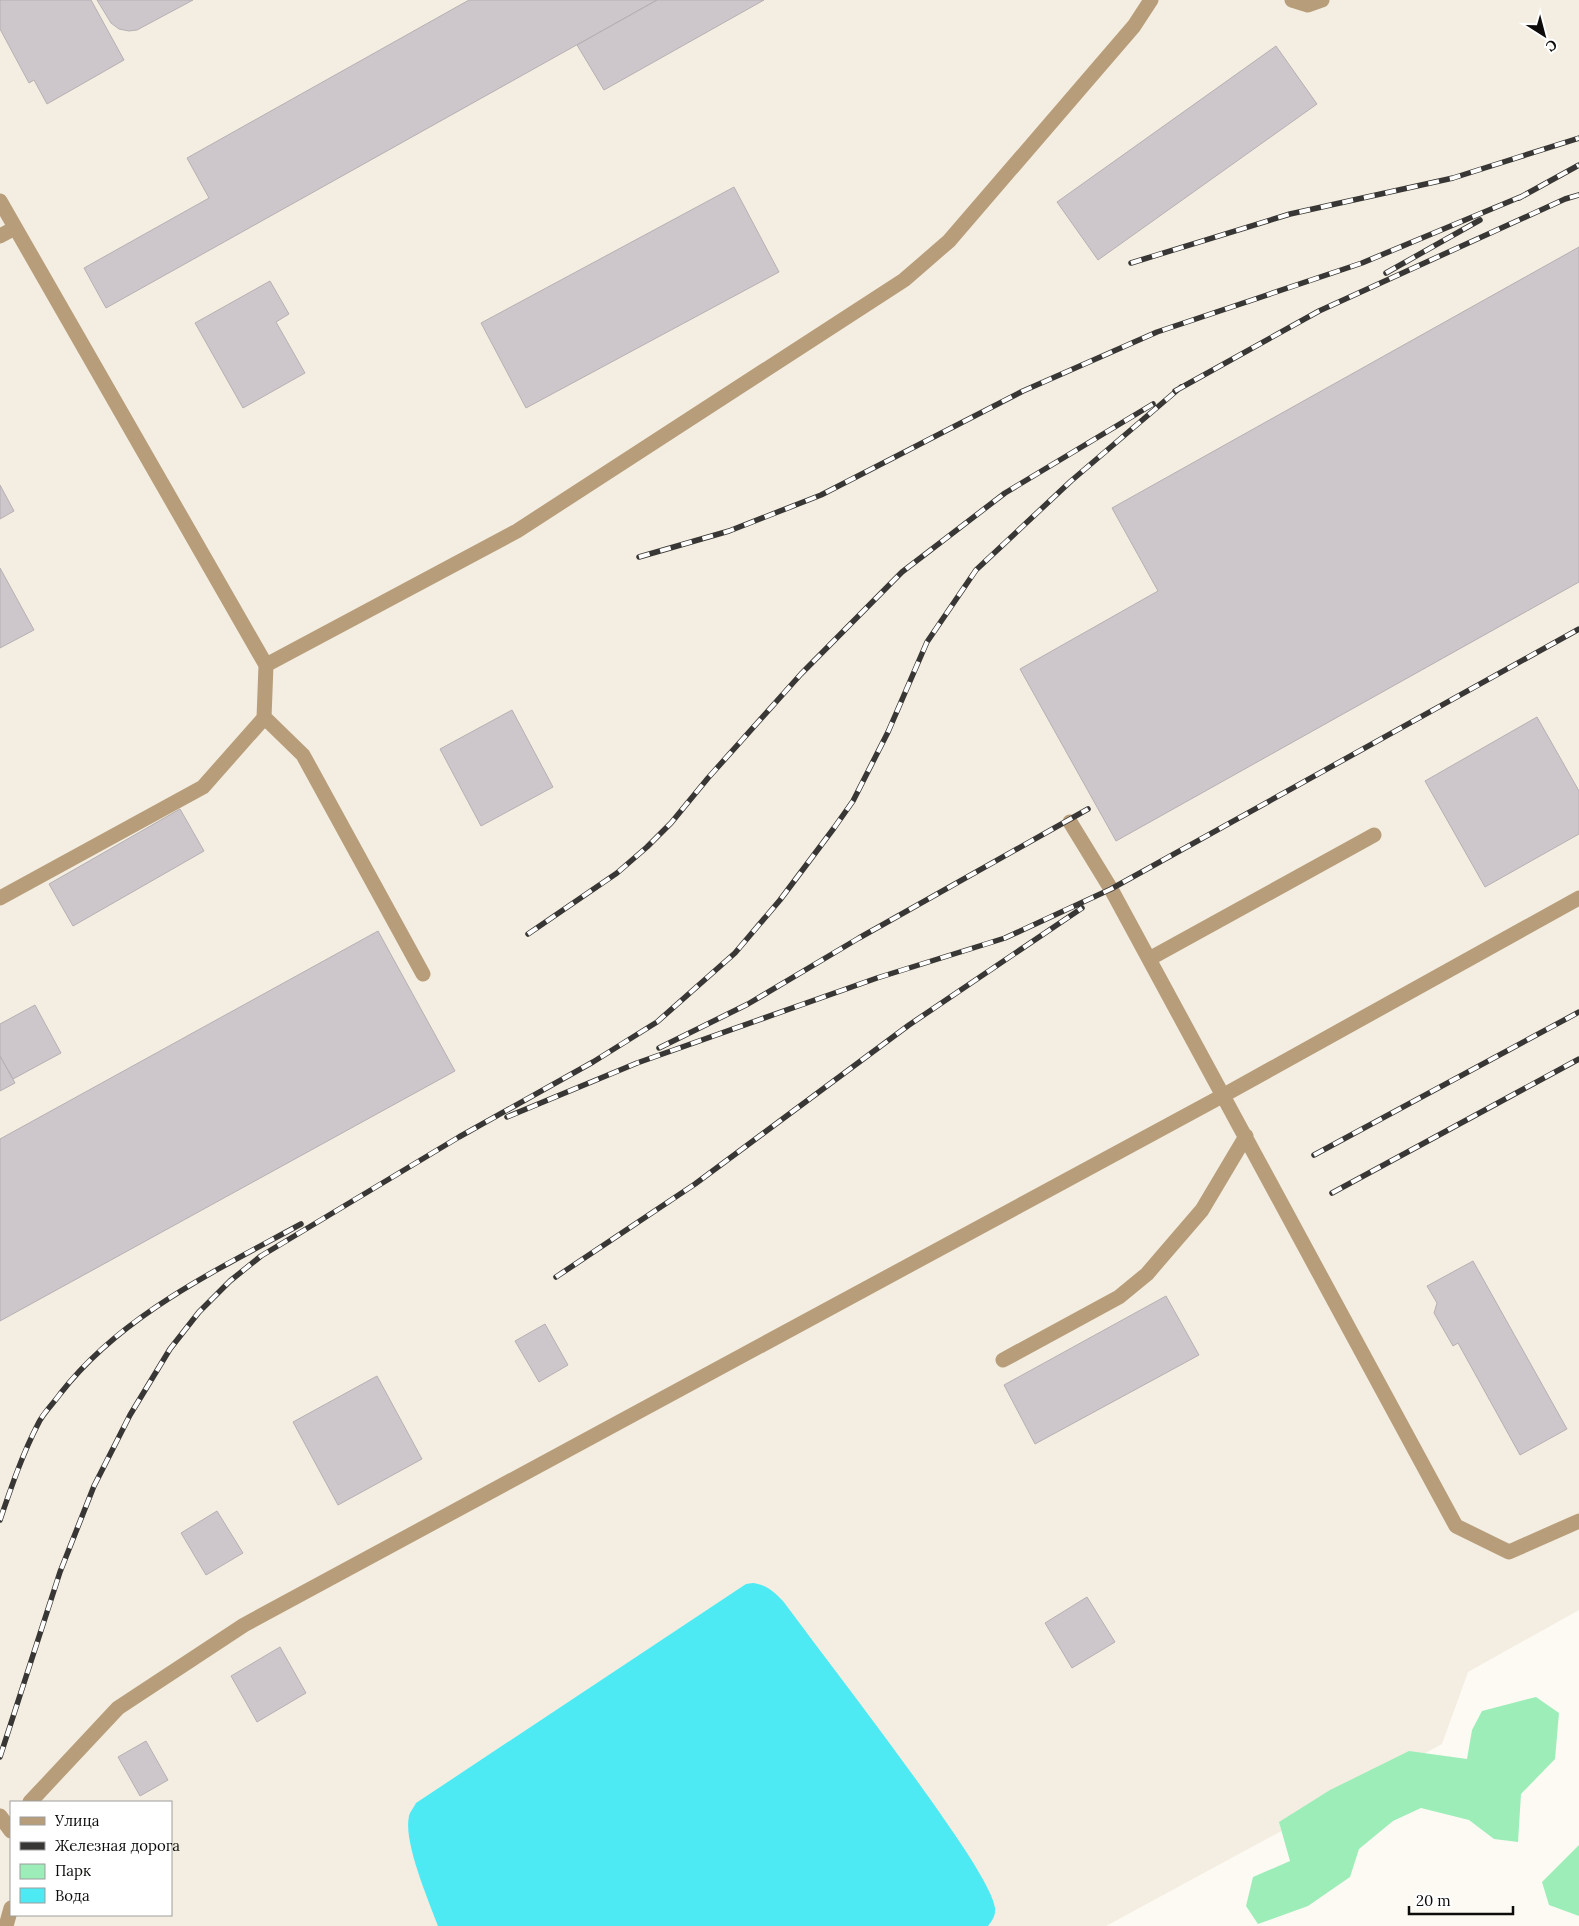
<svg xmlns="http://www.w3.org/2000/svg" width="1579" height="1926" viewBox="0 0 1579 1926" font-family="Lora,serif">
	<rect width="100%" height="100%" fill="#fdfaf4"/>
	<path fill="#f3eee1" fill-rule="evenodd" d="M0,0H1579V1610L1468,1672L1442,1744L1106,1926H0ZM11,1802H171V1915H11Z"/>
	<path fill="#9dedb9" d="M1536,1697L1559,1713L1555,1759L1521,1794L1518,1842L1494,1839L1469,1820L1421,1808L1393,1821L1359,1849L1350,1877L1308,1906L1258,1924L1246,1906L1253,1877L1290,1861L1279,1822L1330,1790L1409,1751L1467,1759L1472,1730L1482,1711Z
		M1579,1845V1916L1549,1905L1542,1882Z"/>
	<path fill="#4deaf3" d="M753,1583C767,1585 774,1592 783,1601C840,1678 899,1753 953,1832C964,1848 993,1891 995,1908C996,1915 992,1921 988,1926H438C429,1901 403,1842 409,1816C410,1812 414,1807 416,1803L746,1584Z"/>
	<path fill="#cdc7cb" stroke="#b6b0b4" d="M0,0H91L124,60L47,104L34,80L29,83L0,29Z
		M97,0H193L137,30L129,31L119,29L111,23Z
		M469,0H657L106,308L84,268L209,198L187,158Z
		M657,0H764L604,90L577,45Z
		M1276,46L1317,104L1098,260L1057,202Z
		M734,187L779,272L526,408L481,323Z
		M1579,247V582L1116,841L1020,669L1158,591L1112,508Z
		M270,281L289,314L276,322L305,373L243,408L195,323Z
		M0,485L14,511L0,519Z
		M0,568L34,630L0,648Z
		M512,710L553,787L481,826L440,749Z
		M1537,717L1579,791V834L1485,887L1425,781Z
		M180,809L204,851L73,926L49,884Z
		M378,931L455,1071L0,1321V1139Z
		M35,1005L61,1053L13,1079L0,1056V1024Z
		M0,1056L15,1083L0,1091Z
		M1473,1261L1567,1429L1520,1455L1458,1343L1453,1346L1434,1313L1437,1303L1427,1286Z
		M1166,1296L1199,1355L1035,1444L1004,1385Z
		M545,1324L568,1365L539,1382L515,1341Z
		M377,1376L422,1459L338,1505L293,1422Z
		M217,1511L243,1553L206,1575L181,1533Z
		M1087,1597L1115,1642L1072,1668L1045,1623Z
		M280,1647L306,1693L257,1722L231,1676Z
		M146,1741L168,1780L140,1796L118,1757Z"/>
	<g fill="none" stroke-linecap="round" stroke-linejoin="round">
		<path stroke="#b89d7a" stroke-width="15" d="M1292,0L1308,5L1322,0
			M0,201L266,665L264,718L203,787L0,898
			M0,236L15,228
			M266,665L517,531L904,280L949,241L1134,26L1151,0
			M264,717L303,755L423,974
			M1070,822L1111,889L1456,1526L1509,1552L1579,1521
			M1149,959L1374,835
			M1003,1360L1119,1297L1147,1274L1202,1210L1246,1136
			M30,1802L118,1708L244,1625L1224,1095L1579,898
			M0,1816L11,1831
			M6,1926L11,1908"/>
		<g stroke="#393735" stroke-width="5.5">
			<path id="rail" d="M1519,198L1579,165
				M1131,263L1290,214L1453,178L1579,138
				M1386,273L1480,220
				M1175,391L1319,311L1565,199L1579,195
				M639,557L729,531L821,495L1023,391L1157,332L1362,263L1525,195
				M528,934L617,873L647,847L671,823L708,778L801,674L902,572L1005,493L1153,404
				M659,1048L748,1004L859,938L1088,809
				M507,1117L637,1063L877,978L1005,938L1111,889L1579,629
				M1314,1155L1579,1012
				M1332,1193L1579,1059
				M556,1277L695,1184L909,1025L1082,908
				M0,1520C11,1488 22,1455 38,1424C43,1413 53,1404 60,1394C121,1315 215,1271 301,1224
				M0,1757L60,1572L94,1486L130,1415L170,1349L199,1312L230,1281L261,1256L459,1137L593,1062L657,1022L735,953L780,900L834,828L853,801L888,732L927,642L976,570L1071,481L1181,387"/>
		</g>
		<use href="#rail" stroke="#fff" stroke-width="4" stroke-dasharray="11" stroke-linecap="butt"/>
	</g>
	<rect x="10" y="1801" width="162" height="115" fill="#ffffff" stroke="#9e9e9d"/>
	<rect x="20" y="1817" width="25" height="8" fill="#b89d7a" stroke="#9e9e9d"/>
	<text x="55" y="1826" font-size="15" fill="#0d0c0a">Улица</text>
	<rect x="20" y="1842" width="25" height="8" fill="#393735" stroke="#9e9e9d"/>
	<text x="55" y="1851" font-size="15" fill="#0d0c0a">Железная дорога</text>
	<rect x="20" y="1864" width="25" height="15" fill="#9dedb9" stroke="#9e9e9d"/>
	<text x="55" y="1876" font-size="15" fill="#0d0c0a">Парк</text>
	<rect x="20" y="1888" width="25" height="15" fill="#4deaf3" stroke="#9e9e9d"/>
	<text x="55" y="1901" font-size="15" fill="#0d0c0a">Вода</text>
	<g transform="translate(1544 35) rotate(144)" stroke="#ffffff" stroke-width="4" paint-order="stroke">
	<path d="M0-4L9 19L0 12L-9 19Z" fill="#0d0c0a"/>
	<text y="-8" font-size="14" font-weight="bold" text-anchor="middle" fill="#0d0c0a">С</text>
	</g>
	<path d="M1409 1906v8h104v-8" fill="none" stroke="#0d0c0a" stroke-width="2.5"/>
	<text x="1416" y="1906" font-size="15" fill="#0d0c0a" stroke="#ffffff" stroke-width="4" paint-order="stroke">20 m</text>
</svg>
